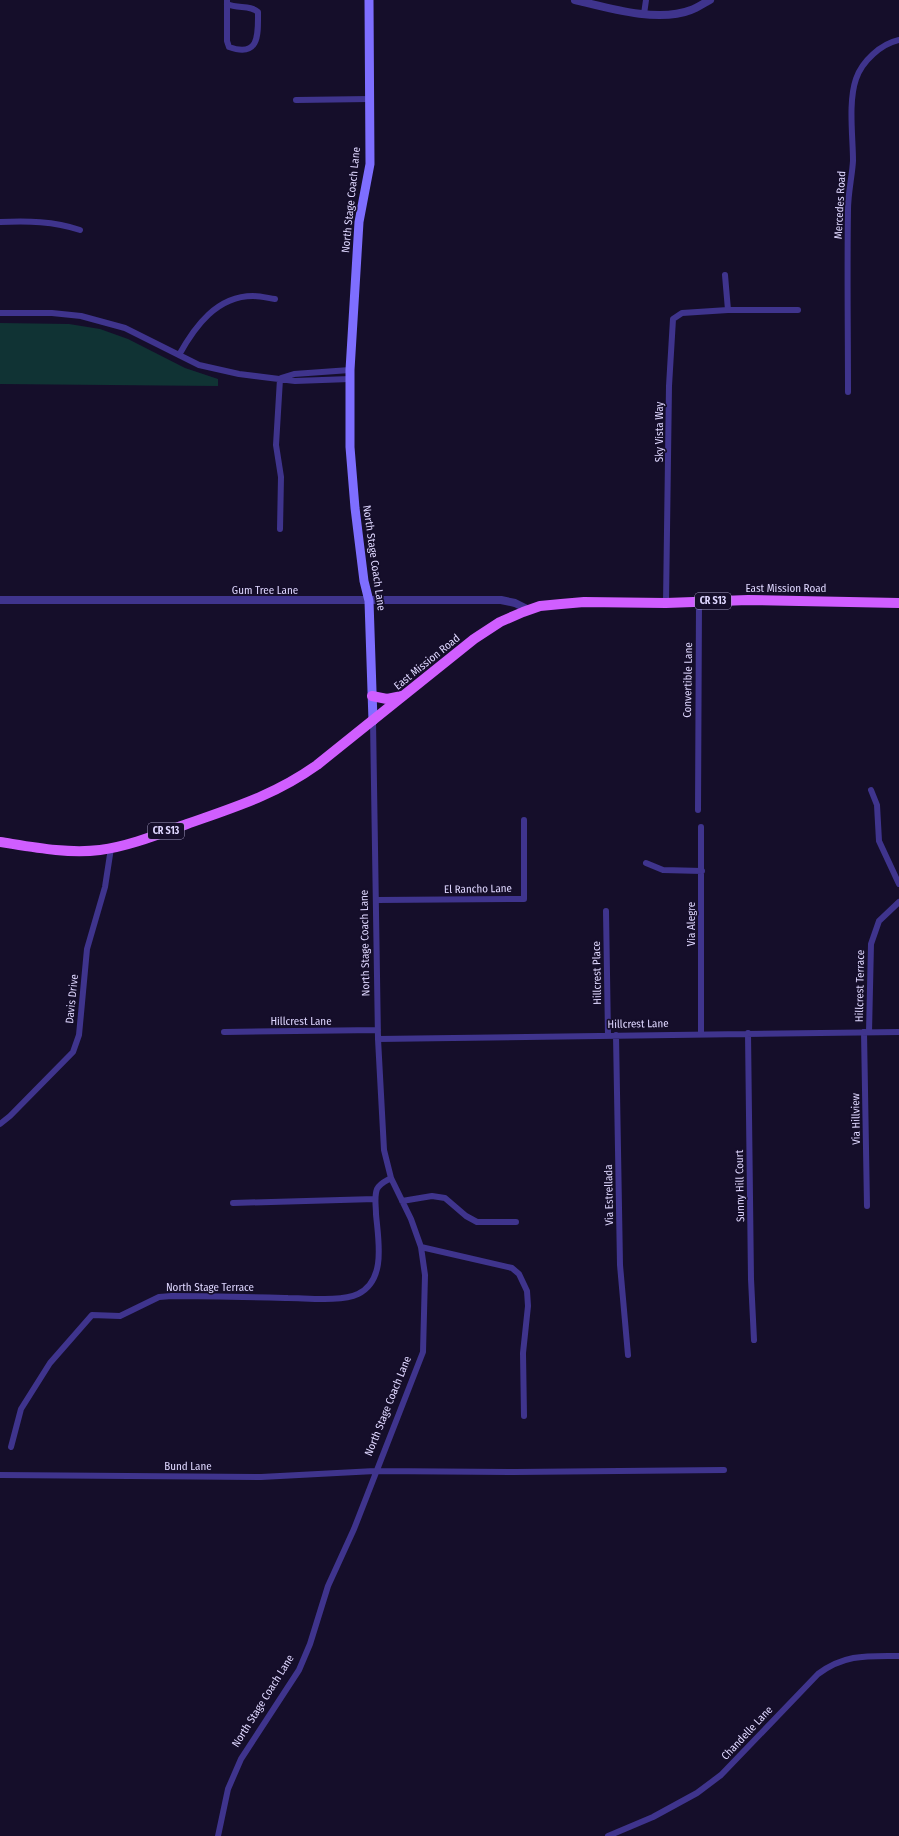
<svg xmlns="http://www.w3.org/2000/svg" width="899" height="1836" viewBox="0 0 899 1836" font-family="'Fira Sans Condensed',sans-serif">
	<rect width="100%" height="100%" fill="#150e2a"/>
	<path fill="#103334" d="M0,323L69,324L100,329L128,339L185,368L218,379V386L0,384Z"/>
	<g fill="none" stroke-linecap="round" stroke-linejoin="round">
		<path stroke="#3f348d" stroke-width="6" d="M227,0V41L229,47C260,58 258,34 258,12C250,5 238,9 227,4
			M644,14L646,0
			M296,100L370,99
			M0,222C28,221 53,221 80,230
			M725,275L728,310
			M0,313H52L81,316L125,328L199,365L239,374L295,381L350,379
			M179,355C195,326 217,296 253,296C260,296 268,298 275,299
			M281,378L294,374L350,370
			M280,379L276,445L281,477L280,529
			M848,392C848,331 847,270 848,210C848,193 852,177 853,161C853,137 848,102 856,79C862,61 881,44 899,40
			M666,603L669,386L673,319L682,313L728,310H798
			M871,790L877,805L879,841L899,884
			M698,810L699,602
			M646,863L663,870L702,871
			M377,900L524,899V820
			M606,911L608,1035
			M224,1032L378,1030
			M864,1032L867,1206
			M869,1032L871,944L879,921L899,902
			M701,1033V827
			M748,1033L751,1279L754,1340
			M616,1035L620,1265L628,1355
			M378,1039L899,1032
			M0,1124L10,1116L73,1052L79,1035L87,949L105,887L111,848
			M402,1201L432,1196L445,1198L466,1216L477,1222H516
			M233,1203L375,1199
			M421,1247L512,1268L519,1274L527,1291L528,1306L523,1353L524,1416
			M11,1447L21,1409L50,1363L92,1315L120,1316L159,1297L172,1296C211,1296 249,1297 288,1298C307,1298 341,1302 358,1294C387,1280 378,1239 376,1214C376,1206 374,1197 377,1189C380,1183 386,1181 391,1178
			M0,1475L261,1477L375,1471L515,1472L724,1470
			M218,1836L228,1789L241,1759L299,1670L310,1644L328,1586L354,1529L423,1352L425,1275L421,1247L411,1219L391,1178L384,1150L378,1039L373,721
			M608,1836L653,1817L697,1793L721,1775L818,1674C845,1654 867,1656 899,1656"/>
		<path stroke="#3f348d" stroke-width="8" d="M575,0C608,8 658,23 691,10C697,8 704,3 710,0
			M0,600H501L515,603L529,610"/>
		<path stroke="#7e6eff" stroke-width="9" d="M369,0L370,164L359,222L350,370V447L355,508L364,581L369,601L373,721"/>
		<path stroke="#d05eff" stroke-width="10" d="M372,696L387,699L402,696
			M0,842C32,847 67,854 100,850C130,846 159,834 187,824C235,807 275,795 317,765L474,639L500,622L523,612L540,606L561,604L584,602L666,603L748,600L899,603"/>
	</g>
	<g text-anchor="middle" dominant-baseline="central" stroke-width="3.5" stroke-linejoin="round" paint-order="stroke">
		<g fill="#150e2a" stroke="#a29bbf" stroke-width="1">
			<rect x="695" y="593" width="36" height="16" rx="3"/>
			<rect x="148" y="823" width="36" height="16" rx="3"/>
		</g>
		<g font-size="10" font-weight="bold" fill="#dfd7ff">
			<text x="713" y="601">CR S13</text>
			<text x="166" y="831">CR S13</text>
		</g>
		<g font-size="11" fill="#dfd7ff" stroke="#150e2a">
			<text transform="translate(351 200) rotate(-84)">North Stage Coach Lane</text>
			<text transform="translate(840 205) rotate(-87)">Mercedes Road</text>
			<text transform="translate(659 432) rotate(-90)">Sky Vista Way</text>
			<text transform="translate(374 558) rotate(82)">North Stage Coach Lane</text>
			<text x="786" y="588">East Mission Road</text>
			<text x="265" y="590">Gum Tree Lane</text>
			<text transform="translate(427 662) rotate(-39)">East Mission Road</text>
			<text transform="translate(688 680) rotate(-89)">Convertible Lane</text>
			<text transform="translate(478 889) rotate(-1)">El Rancho Lane</text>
			<text transform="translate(691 924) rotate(-90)">Via Alegre</text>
			<text transform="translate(365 943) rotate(-91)">North Stage Coach Lane</text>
			<text transform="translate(597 973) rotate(-91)">Hillcrest Place</text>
			<text transform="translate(860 986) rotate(-89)">Hillcrest Terrace</text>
			<text transform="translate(72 999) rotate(-84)">Davis Drive</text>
			<text x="301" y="1021">Hillcrest Lane</text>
			<text transform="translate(638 1024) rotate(-1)">Hillcrest Lane</text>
			<text transform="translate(856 1119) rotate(-91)">Via Hillview</text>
			<text transform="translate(740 1186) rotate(-91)">Sunny Hill Court</text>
			<text transform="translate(609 1195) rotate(-91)">Via Estrellada</text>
			<text x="210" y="1287">North Stage Terrace</text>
			<text transform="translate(388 1406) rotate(-68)">North Stage Coach Lane</text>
			<text x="188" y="1466">Bund Lane</text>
			<text transform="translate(263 1701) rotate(-58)">North Stage Coach Lane</text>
			<text transform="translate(747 1733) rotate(-47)">Chandelle Lane</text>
		</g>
	</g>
</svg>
